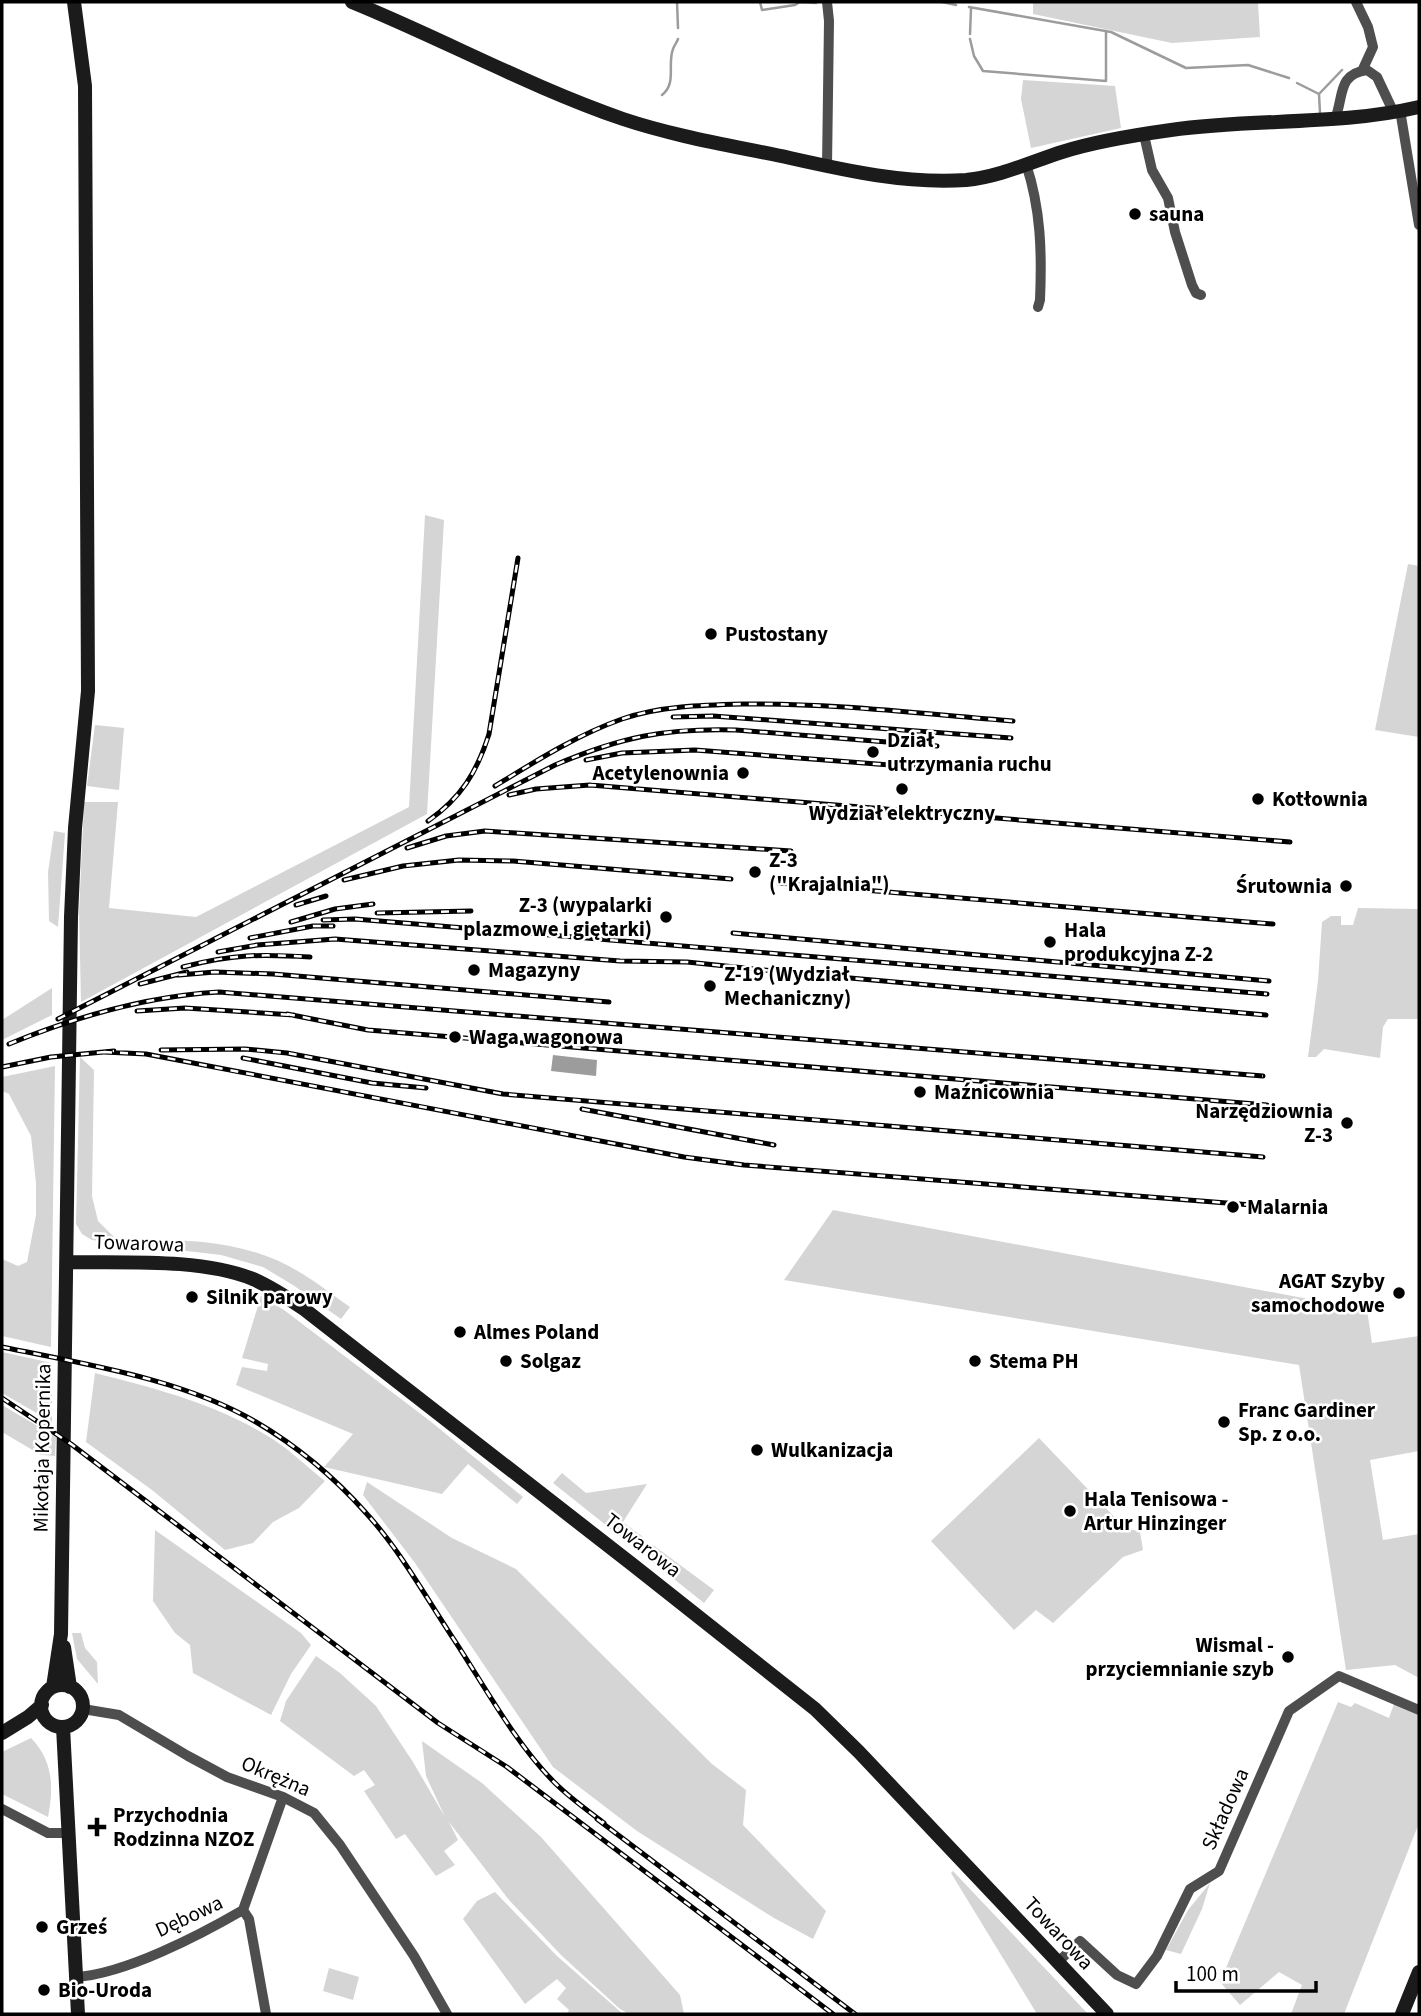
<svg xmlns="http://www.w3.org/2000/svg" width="1421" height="2016" viewBox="0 0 1421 2016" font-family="'Source Sans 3',sans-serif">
	<rect width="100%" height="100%" fill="#fff"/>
	<path fill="#d5d5d5" d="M1033,2H1258L1260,37L1172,43L1033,14Z
		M1023,80L1115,86L1121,128L1031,148L1021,99Z
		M425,515L444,520L427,814L81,1002L79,913L84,802H118L109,908L196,917L409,807Z
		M1408,564L1419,566V737L1375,730Z
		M95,725L124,728L119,790L87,786Z
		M54,831L65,833L58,927L49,921L48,872Z
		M1358,908L1419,909L1418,1019H1388L1383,1027L1380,1058L1324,1049L1316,1057H1308L1318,981L1322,922L1331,916H1341V925H1353Z
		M52,988V1015L2,1040V1020Z
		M80,1057L94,1070L92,1196L98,1221L117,1240C180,1239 245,1238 301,1273C318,1283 334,1296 350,1307L341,1319L293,1285L263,1267L221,1255L92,1240L82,1234L76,1224Z
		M55,1066L51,1347L2,1336V1259L18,1266L27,1262L36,1215V1183L31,1136L9,1094L2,1091V1077Z
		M833,1210L1367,1310L1372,1343L1419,1336V1451L1370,1460L1383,1540L1419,1534V1678L1395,1665L1346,1670L1299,1365L784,1280Z
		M261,1296L284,1310L430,1421L523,1497L517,1504L468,1464L442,1494L324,1467L353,1434L236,1385L242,1367L267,1371L268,1364L242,1358Z
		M2,1352L52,1363V1422L2,1393Z
		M95,1373C154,1388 213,1403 266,1435C287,1447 306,1466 325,1481L299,1508L273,1522L253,1543L225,1550L152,1490L86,1442Z
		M2,1405L56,1437L55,1456L41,1455L2,1432Z
		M1039,1438L1124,1527L1140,1532L1143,1550L1123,1557L1053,1623L1036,1610L1014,1630L931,1541Z
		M562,1473L586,1493L647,1484L623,1522L643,1537L636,1549L553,1483Z
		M367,1482L452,1538L516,1569L712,1764L746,1790L743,1825L826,1911L813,1939L774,1918L637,1831L553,1767L415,1563L363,1495Z
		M155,1530L301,1633L311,1645L291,1674L271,1715L193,1673L190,1645L175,1633L153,1601Z
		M653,1545L714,1590L704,1603L645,1556Z
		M72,1633H81L85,1648L97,1662L98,1684L77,1659Z
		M316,1656L340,1673L376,1706L413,1762L445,1817L426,1776L422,1741L482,1783L541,1837L680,1995L684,2014H629L620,2009L561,1955L509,1900L449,1822L458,1840L444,1851L455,1865L436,1876L405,1834L396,1839L364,1791L375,1785L364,1770L354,1776L280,1721L286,1701Z
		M1338,1702L1351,1707L1355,1703L1389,1718L1394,1704L1419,1714V1823L1344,2014H1291L1302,1985L1279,1972L1240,2005L1220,1982Z
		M31,1738C53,1760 54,1788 48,1817L2,1794V1752Z
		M953,1871L1088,2014H1037L951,1873Z
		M1210,1883L1202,1909L1181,1954L1166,1950L1188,1910Z
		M495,1892L557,1956L623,2014H567L569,2010L557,1999L566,1988L557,1979L525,2004L463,1919L477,1901Z
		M329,1968L359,1977L353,2000L323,1991Z"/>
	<path fill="#9c9c9c" d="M553,1055L597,1060L596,1076L551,1071Z"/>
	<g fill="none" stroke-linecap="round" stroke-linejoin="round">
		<path stroke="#9c9c9c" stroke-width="2.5" d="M677,2L678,28
			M760,2L762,10L795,5L800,2L816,3
			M942,2L956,5
			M969,7L1111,32L1186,68L1248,65L1289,78
			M970,34L971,9
			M970,39L974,56L983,71L1106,81V31
			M1297,83L1319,94L1342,70
			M1319,94L1320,113
			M662,95C677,83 667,65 673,49C674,46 677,42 678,39"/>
		<path stroke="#4e4e4e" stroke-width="10" d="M827,2L829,21L827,166
			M1356,2L1368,27L1373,47L1362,71
			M1400,110L1419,225
			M1335,119C1344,97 1337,74 1367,70L1377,77L1393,111
			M1144,135L1152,170L1168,198L1175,232L1192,285L1196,293L1201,295
			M1026,164C1041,209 1042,253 1040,300L1038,307
			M83,1709L119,1715L188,1756L227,1777L283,1797L314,1813L340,1845L414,1956L447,2014
			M2,1809L48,1833H69
			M243,1910L249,1919L266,2014
			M1058,1962L1080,1941L1117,1975L1136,1984L1157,1956L1190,1889L1219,1871L1289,1711L1339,1676L1419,1710
			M76,1977C125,1974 200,1935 243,1910L283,1797"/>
		<path stroke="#1b1b1b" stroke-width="14" d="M352,2C443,39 530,87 623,119C677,137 734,146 790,158C848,171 906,184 966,180C999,177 1031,162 1062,152C1096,141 1135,135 1171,130C1253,118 1338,126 1419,107
			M67,1262C124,1263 201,1258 253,1279C271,1287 288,1298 304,1309L633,1565L815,1709L859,1752L1107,2014
			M64,1647L70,1687
			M41 1706a21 21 0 1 1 42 0a21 21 0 1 1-42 0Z
			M53,1687L61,1634L71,917L75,828L88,691L85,86L74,2
			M63,1727L78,2014
			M2,1733L28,1717L42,1705
			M1402,2014L1419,1972"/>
		<g stroke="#000" stroke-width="5">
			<path id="rail" d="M673,717L713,716L1011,738
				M586,760L622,753L695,750L942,769
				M495,786C536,761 577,735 622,719C660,706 702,705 743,704C833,703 923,714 1013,721
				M509,795L536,789L590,785L1290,842
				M428,821C461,798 477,772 489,734L518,558
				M407,848L446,836L485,831L791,851
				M344,880L403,866L459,860L513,861L731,879
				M779,883L1273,924
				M296,905L326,896
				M377,913L471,911
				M323,920L355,919L1267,994
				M291,922L335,909L373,904
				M733,933L1269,981
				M250,938L313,926H333
				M218,952L257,945L335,939L620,961L687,962L783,972L1266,1015
				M183,967C232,954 261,954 310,957
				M179,975L215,972L273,974L609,1002
				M140,984L187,972
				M137,1011L185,1008L294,1015
				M287,1014L368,1030L1267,1105
				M58,1019L555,765C621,737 664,728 736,730L937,746
				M9,1044C75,1017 148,996 219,992L1263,1076
				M161,1050L245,1049L287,1053L503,1094L1263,1157
				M104,1052L146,1054L684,1157L744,1165L1252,1205
				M243,1058L372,1083L426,1088
				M2,1067L51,1057L114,1051
				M582,1109L774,1145
				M2,1347C84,1364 183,1379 256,1422C297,1446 335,1478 366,1513C399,1549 424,1594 451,1635C483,1683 514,1742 555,1783C570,1798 587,1810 604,1823
				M2,1398L71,1444L438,1723L507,1767L833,2014
				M597,1819L855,2014"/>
		</g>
		<use href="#rail" stroke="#fff" stroke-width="2.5" stroke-dasharray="8" stroke-linecap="butt"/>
	</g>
	<g fill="#000" stroke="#fff" stroke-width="2.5">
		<circle cx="1135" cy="214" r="7"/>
		<circle cx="711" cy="634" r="7"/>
		<circle cx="873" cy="752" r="7"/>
		<circle cx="743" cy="773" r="7"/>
		<circle cx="902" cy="789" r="7"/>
		<circle cx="1258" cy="799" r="7"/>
		<circle cx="755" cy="872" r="7"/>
		<circle cx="1346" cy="886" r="7"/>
		<circle cx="666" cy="917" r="7"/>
		<circle cx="1050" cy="942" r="7"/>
		<circle cx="474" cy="970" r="7"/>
		<circle cx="710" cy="986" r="7"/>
		<circle cx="455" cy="1037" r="7"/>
		<circle cx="920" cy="1092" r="7"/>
		<circle cx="1347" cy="1123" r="7"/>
		<circle cx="1233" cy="1207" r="7"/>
		<circle cx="1399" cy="1293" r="7"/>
		<circle cx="192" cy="1297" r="7"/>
		<circle cx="460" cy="1332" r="7"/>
		<circle cx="506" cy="1361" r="7"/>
		<circle cx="975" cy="1361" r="7"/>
		<circle cx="1224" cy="1422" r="7"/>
		<circle cx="757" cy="1450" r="7"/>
		<circle cx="1070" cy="1511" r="7"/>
		<circle cx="1288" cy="1657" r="7"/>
		<path d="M93.5 1816.5h7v7h7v7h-7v7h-7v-7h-7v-7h7z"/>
		<circle cx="42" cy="1927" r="7"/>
		<circle cx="44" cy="1990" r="7"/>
	</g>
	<g text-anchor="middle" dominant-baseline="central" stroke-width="5" stroke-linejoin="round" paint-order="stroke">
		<g font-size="21" font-weight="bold" fill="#000" stroke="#fff" text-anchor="start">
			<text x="1149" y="214">sauna</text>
			<text x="725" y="634">Pustostany</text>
			<text x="887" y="740">Dział<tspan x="887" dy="24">utrzymania ruchu</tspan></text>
			<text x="729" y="773" text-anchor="end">Acetylenownia</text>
			<text x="1272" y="799">Kotłownia</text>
			<text x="902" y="813" text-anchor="middle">Wydział elektryczny</text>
			<text x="769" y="860">Z-3<tspan x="769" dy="24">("Krajalnia")</tspan></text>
			<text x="1332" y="886" text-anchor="end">Śrutownia</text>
			<text x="652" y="905" text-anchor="end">Z-3 (wypalarki<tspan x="652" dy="24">plazmowe i giętarki)</tspan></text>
			<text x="1064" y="930">Hala<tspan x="1064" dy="24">produkcyjna Z-2</tspan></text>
			<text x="488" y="970">Magazyny</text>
			<text x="724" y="974">Z-19 (Wydział<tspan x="724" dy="24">Mechaniczny)</tspan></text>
			<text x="469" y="1037">Waga wagonowa</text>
			<text x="934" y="1092">Maźnicownia</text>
			<text x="1333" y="1111" text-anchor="end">Narzędziownia<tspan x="1333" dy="24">Z-3</tspan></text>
			<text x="1247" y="1207">Malarnia</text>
			<text x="1385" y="1281" text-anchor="end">AGAT Szyby<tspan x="1385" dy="24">samochodowe</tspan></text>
			<text x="206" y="1297">Silnik parowy</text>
			<text x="474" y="1332">Almes Poland</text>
			<text x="520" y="1361">Solgaz</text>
			<text x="989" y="1361">Stema PH</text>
			<text x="1238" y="1410">Franc Gardiner<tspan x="1238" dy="24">Sp. z o.o.</tspan></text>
			<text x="771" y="1450">Wulkanizacja</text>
			<text x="1084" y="1499">Hala Tenisowa -<tspan x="1084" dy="24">Artur Hinzinger</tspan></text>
			<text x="1274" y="1645" text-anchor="end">Wismal -<tspan x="1274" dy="24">przyciemnianie szyb</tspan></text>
			<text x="113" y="1815">Przychodnia<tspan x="113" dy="24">Rodzinna NZOZ</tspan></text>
			<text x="56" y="1927">Grześ</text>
			<text x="58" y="1990">Bio-Uroda</text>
		</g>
		<g font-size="21" fill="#000" stroke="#fff">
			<text transform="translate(139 1243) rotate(2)">Towarowa</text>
			<text transform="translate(42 1448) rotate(-89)">Mikołaja Kopernika</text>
			<text transform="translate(643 1545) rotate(38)">Towarowa</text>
			<text transform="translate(276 1776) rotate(23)">Okrężna</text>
			<text transform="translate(1225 1809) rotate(-66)">Składowa</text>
			<text transform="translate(189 1916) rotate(-25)">Dębowa</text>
			<text transform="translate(1059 1933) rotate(47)">Towarowa</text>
		</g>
	</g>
	<rect width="1421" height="2016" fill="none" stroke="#000000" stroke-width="7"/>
	<path d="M1176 1981v10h140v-10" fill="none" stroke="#000000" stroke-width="3.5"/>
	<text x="1186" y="1981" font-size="21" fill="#000000" stroke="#ffffff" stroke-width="5" paint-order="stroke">100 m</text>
</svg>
